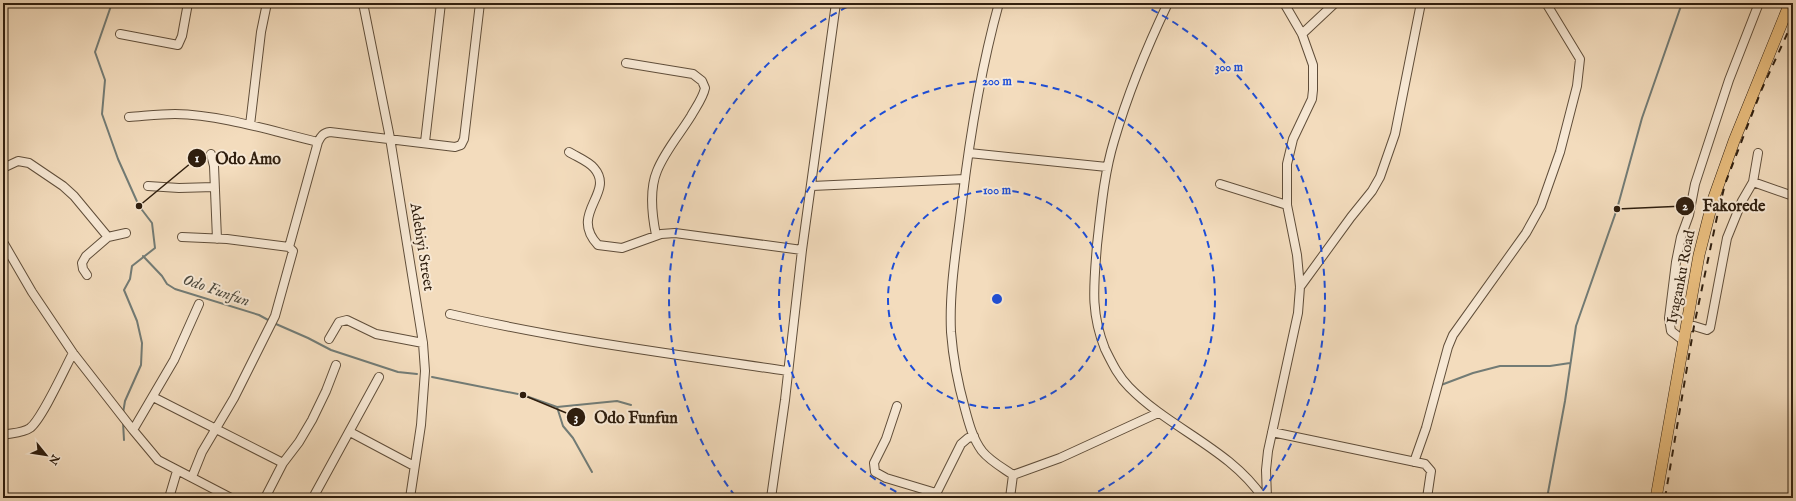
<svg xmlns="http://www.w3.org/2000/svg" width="1796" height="501" viewBox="0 0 1796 501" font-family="'IM FELL English',serif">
	<rect width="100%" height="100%" fill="#f3dcbd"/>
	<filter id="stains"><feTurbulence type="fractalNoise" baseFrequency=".005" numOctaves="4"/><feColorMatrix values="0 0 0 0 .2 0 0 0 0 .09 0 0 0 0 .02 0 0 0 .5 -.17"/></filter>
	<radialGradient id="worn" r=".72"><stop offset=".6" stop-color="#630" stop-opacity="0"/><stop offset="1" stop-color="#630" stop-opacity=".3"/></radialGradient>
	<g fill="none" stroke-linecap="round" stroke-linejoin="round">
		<path stroke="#727b75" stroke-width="2" d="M112,3L95,52L105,80L102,114L118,159L139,206L152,223L155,248L132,266L130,279L124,290L137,321L142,343L141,365L125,401L123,413
			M143,256L162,276L167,284L175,289L259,315L270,321
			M276,324L308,338L331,350L398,372L417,374
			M432,377L523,395L557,407L617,401L631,405
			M1441,385L1473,373L1500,366H1550L1570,363
			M557,407L563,426L573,438L592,472
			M123,422L124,440
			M1547,498L1565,401L1576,326L1617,209L1642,118L1682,3"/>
		<g stroke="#604e3a" stroke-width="10">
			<path id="minor" d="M363,3L390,138L423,343L425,371L421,425L410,498
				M999,3C981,68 970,135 962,202C957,245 949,289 951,332C953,358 958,384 965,409C969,424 973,439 982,451C990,461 1003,468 1013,475L1060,458L1158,413
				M1168,3C1147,47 1128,93 1114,141C1104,174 1101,210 1097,245C1094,285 1090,311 1105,349C1112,363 1118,376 1129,387C1170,429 1230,449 1263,498
				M120,34L178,45L182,36L188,3
				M1302,34L1335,3
				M626,63L693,74L702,81L705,88C703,98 696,107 691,116C680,134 665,151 657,171C649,190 652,215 656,235
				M129,117C144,116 160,114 175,114C223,115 271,131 318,142
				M250,125L261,32L267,3
				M425,142L441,3
				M569,152C577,157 588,161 594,168C616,193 568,213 598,245L622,248L661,234L675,233L802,250
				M969,153L1107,167
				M211,154L214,166L217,239
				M3,168L18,161L29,163L63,186L74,196L108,237
				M1753,182L1793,196
				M1220,184L1287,205
				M148,186L179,188L214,187
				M812,186L965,179
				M182,237L227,239L289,247
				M3,242L32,292L73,353L133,430L158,460L231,498
				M87,275L83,269L82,263L86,256L108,237L126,233
				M1300,287L1351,217L1372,191L1380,177L1395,134L1421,3
				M450,314C561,340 674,354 787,371
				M1686,328L1694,326L1707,330L1710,328L1727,238L1742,201L1753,182L1758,153
				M329,339L339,322L347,320L376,334L423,343
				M1684,341L1671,331L1669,318L1676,262L1681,237L1689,215L1695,184L1729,80L1759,3
				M153,397L283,463
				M897,406L886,439L874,463L875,472L886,478L936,493
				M133,430L174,360L199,304
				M350,432L414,466
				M1272,432L1425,464L1431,471L1427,498
				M3,435C11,433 23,433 30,428C42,419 65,368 73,353
				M1414,462L1426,428L1448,347L1453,335L1526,233L1541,206L1560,152L1577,86L1580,59L1546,3
				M192,477L202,452L234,398L275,316L293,251L289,247L318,142C321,136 323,133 330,132L455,147L461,145L464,139L480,3
				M315,494L379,377
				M169,498L177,471
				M265,498L283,463L299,442L312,420L326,391L336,365
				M771,498L785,400L802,250L836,3
				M934,498L961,444L968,438L974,436
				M1010,498L1013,475
				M1267,498L1266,470L1268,451L1298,313L1300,287L1297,255L1287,205V164L1293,139L1312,99L1313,90V65L1302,34L1284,3"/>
		</g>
		<g stroke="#2f1e0e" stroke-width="12">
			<path id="highway" d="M1656,498L1699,255L1713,200L1734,141L1790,3"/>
		</g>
		<use href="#minor" stroke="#f7e8d4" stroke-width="8"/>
		<use href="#highway" stroke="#eabe7e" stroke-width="11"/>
		<path stroke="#2f1e0e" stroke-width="2" stroke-dasharray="7 7" stroke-linecap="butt" d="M1665,498L1694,326L1717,217L1725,184L1761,91L1793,21"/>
	</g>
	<g fill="none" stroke="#1d4ed8" stroke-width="2" stroke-dasharray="7 5">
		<circle cx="997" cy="299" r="109"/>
		<path d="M907 497A218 218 0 1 1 1087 497"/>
		<path d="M735 496A328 328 0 0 1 853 4M1141 4A328 328 0 0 1 1259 496"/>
	</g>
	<g text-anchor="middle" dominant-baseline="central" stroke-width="4" stroke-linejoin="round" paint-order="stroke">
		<g font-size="15" fill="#2f1e0e" stroke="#f7e8d4">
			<text transform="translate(422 247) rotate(81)">Adebiyi Street</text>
			<text transform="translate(1681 277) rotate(-79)">Iyaganku Road</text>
		</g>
		<g font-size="16" font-style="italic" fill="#504c41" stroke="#f7e8d4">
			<text transform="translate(216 291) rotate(19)">Odo Funfun</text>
		</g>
	</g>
	<circle cx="997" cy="299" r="6" fill="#1d4ed8" stroke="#f7e8d4" stroke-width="2"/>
	<g font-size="12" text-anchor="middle" font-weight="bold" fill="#1d4ed8" stroke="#f7e8d4" stroke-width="4" stroke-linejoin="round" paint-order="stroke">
		<text x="1229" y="71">300 m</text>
		<text x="997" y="85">200 m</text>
		<text x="997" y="194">100 m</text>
	</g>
	<path fill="none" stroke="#2f1e0e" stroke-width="1.5" d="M139 206L197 158M1617 209L1685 206M523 395L576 417"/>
	<g fill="#2f1e0e" stroke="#f7e8d4" stroke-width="1.5">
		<circle cx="139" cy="206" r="4"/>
		<circle cx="1617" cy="209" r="4"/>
		<circle cx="523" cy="395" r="4"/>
		<circle cx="197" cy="158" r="10"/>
		<circle cx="1685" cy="206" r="10"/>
		<circle cx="576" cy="417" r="10"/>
	</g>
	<g font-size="12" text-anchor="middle" font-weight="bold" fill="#fff">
		<text x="197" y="162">1</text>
		<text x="1685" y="210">2</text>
		<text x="576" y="421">3</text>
	</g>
	<g font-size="16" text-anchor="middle" font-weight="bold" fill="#2f1e0e" stroke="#f7e8d4" stroke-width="4" stroke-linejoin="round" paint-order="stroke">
		<text x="248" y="164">Odo Amo</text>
		<text x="1734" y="211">Fakorede</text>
		<text x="636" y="423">Odo Funfun</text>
	</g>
	<rect width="1796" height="501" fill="none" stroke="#f3dcbd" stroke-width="16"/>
	<rect x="4" y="4" width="1788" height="493" fill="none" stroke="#2f1e0e" stroke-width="2"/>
	<rect x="8" y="8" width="1780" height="485" fill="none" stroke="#2f1e0e"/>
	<g transform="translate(46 455) rotate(120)" stroke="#f7e8d4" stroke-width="3" paint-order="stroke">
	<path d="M0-3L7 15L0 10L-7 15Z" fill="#2f1e0e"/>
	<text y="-6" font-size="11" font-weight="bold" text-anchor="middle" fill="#2f1e0e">N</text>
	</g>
	<rect width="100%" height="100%" filter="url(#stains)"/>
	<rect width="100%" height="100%" fill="url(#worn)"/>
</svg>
